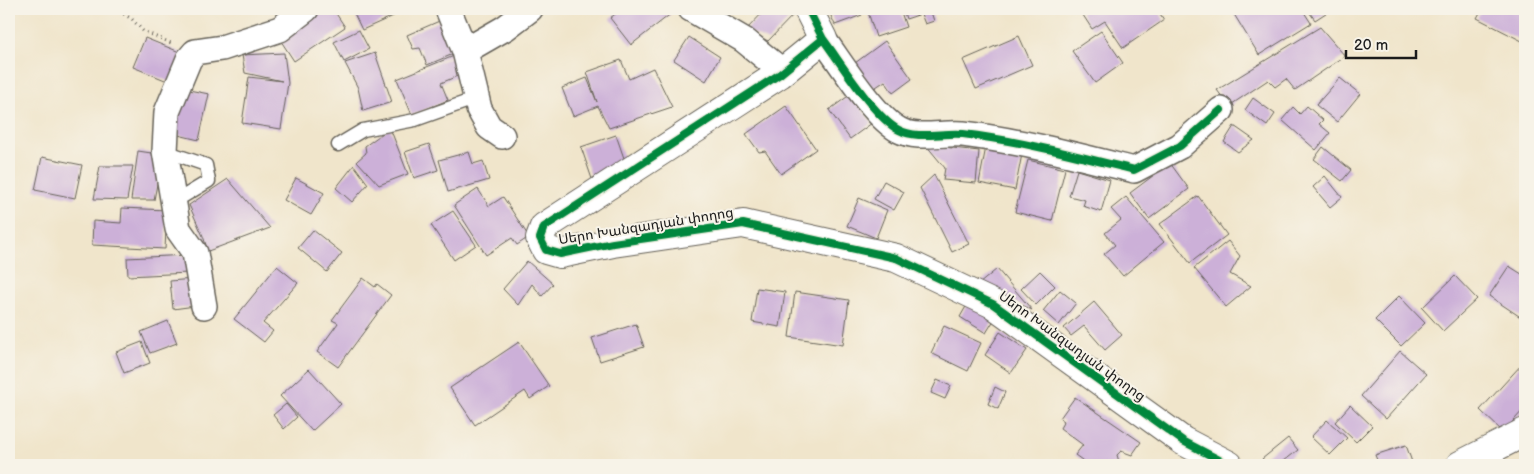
<svg xmlns="http://www.w3.org/2000/svg" width="1534" height="474" viewBox="0 0 1534 474" font-family="'Balsamiq Sans','Noto Sans Armenian',sans-serif">
	<rect width="100%" height="100%" fill="#f7f3e8"/>
	<filter id="ink" filterUnits="userSpaceOnUse"><feTurbulence type="fractalNoise" baseFrequency=".02" numOctaves="2"/><feDisplacementMap in="SourceGraphic" scale="10" xChannelSelector="R" yChannelSelector="G"/><feConvolveMatrix kernelMatrix="1 2 1 2 8 2 1 2 1" color-interpolation-filters="sRGB"/></filter>
	<filter id="wash" filterUnits="userSpaceOnUse"><feTurbulence type="fractalNoise" baseFrequency=".0096" numOctaves="4" result="noise"/><feDisplacementMap in="SourceGraphic" scale="20" xChannelSelector="R" yChannelSelector="G"/><feGaussianBlur stdDeviation="1.12" result="paint"/><feColorMatrix in="noise" values="0 0 0 0 0 0 0 0 0 0 0 0 0 0 0 0 0 1.4 0 .05"/><feComposite in="paint" operator="in"/></filter>
	<g filter="url(#wash)">
		<rect width="100%" height="100%" fill="#f0e5cb"/>
		<g id="blocks">
			<path fill="#ccb0d8" d="M323,9H333L345,27L294,61L279,38Z
				M352,9H409L362,30Z
				M622,9H677L631,45L610,18Z
				M766,9H792L796,12L768,41L746,30Z
				M828,9H859L862,15L835,25Z
				M867,9H900L906,27L876,37Z
				M903,9H930L934,21L925,24L921,14L906,19Z
				M1085,9H1157L1164,20L1123,48L1105,21L1092,29L1081,12Z
				M1237,9H1302L1311,23L1259,55L1232,11Z
				M1307,9H1332L1315,20Z
				M1482,9H1525V34L1522,41L1477,18Z
				M444,19L458,52L427,65L420,48L413,49L407,35Z
				M1320,27L1345,56L1295,90L1286,79L1275,87L1268,80L1229,106L1217,90Z
				M359,30L369,49L344,62L334,42Z
				M1101,31L1123,63L1095,83L1072,51Z
				M1019,36L1032,65L976,89L963,60Z
				M689,37L720,57L706,81L674,60Z
				M145,38L182,53L170,82L133,67Z
				M885,41L912,79L893,93L885,81L873,89L855,63Z
				M284,53L288,83L281,129L242,123L249,77L282,81L245,73L242,55Z
				M375,53L392,102L363,111L358,88L345,63Z
				M454,56L462,74L441,83L448,100L412,115L397,79Z
				M621,60L629,79L653,68L672,107L609,128L598,106L573,116L562,88L587,78L597,102L587,72Z
				M1340,78L1360,94L1337,122L1316,105Z
				M184,89L209,94L199,140L174,134Z
				M851,94L872,123L850,139L829,110Z
				M1253,98L1275,114L1267,126L1245,110Z
				M786,106L816,149L781,174L765,151L759,152L746,134Z
				M1307,106L1323,120L1319,124L1330,133L1316,150L1282,120L1293,107L1300,114Z
				M1234,126L1254,140L1238,152L1224,142Z
				M390,128L408,174L379,185L357,161L366,153L365,146Z
				M616,135L627,167L592,179L581,147Z
				M429,144L438,170L414,178L405,152Z
				M926,145L979,151L976,183L943,180L945,168Z
				M986,147L1022,154L1015,190L979,183Z
				M1323,147L1351,170L1342,181L1314,159Z
				M138,151L158,154L160,168L154,200H131Z
				M469,152L473,164L483,161L489,180L448,192L439,160Z
				M42,157L82,165L75,198L35,190Z
				M1028,160L1065,169L1052,221L1015,212Z
				M1170,163L1189,189L1149,219L1130,193Z
				M354,165L368,184L352,202L336,188Z
				M100,166H133L127,200L94,199Z
				M1077,170L1110,180L1101,212L1083,206L1085,200L1069,196Z
				M934,175L969,244L952,252L920,188Z
				M1325,176L1342,197L1330,207L1313,187Z
				M296,178L324,193L311,215L284,200Z
				M228,179L270,228L208,251L203,236L189,205Z
				M884,181L904,192L894,210L874,199Z
				M478,189L489,206L503,197L529,237L517,245L512,238L486,255L454,205Z
				M1198,196L1227,235L1190,263L1160,224Z
				M1126,197L1164,242L1123,276L1104,254L1115,245L1105,233L1121,220L1111,209Z
				M859,198L887,210L876,238L847,226Z
				M122,208L167,210L165,249L92,245L93,221L121,223Z
				M453,211L476,245L454,260L431,225Z
				M313,230L342,253L327,272L298,248Z
				M1228,241L1240,256L1230,274L1251,286L1226,307L1194,268Z
				M188,255V273L128,276L127,258Z
				M527,261L553,284L542,296L532,284L518,305L503,289Z
				M277,266L298,283L263,323L273,331L264,342L234,319Z
				M1509,266L1525,276V320L1489,296Z
				M997,269L1032,310L979,284Z
				M1040,271L1055,286L1036,305L1021,289Z
				M1455,276L1477,299L1443,331L1422,308Z
				M363,278L375,287L377,284L391,295L338,367L317,352L338,323L332,320Z
				M193,279L195,306L173,309L170,281Z
				M757,288L785,292L780,327L752,322Z
				M1060,290L1076,303L1059,325L1043,311Z
				M795,292L849,300L843,345L789,337Z
				M1399,296L1425,323L1401,346L1375,320Z
				M1094,302L1122,335L1105,350L1084,326L1071,336L1064,328Z
				M968,303L994,320L986,333L960,317Z
				M168,321L177,343L150,353L141,332Z
				M636,324L644,347L600,361L592,338Z
				M944,326L981,343L968,371L931,353Z
				M1000,332L1027,350L1011,373L985,355Z
				M142,342L150,363L124,373L116,352Z
				M519,342L549,386L530,399L525,391L475,425L450,388Z
				M1400,351L1426,374L1386,419L1361,396Z
				M1523,363L1525,366V408L1503,432L1480,410Z
				M309,369L341,404L312,431L280,396Z
				M937,380L951,386L945,399L931,393Z
				M995,387L1005,392L998,409L988,404Z
				M1075,397L1141,442L1132,455L1121,451L1117,455L1120,465H1089L1075,455L1083,445L1060,428L1064,421L1060,418Z
				M286,404L297,417L284,429L273,415Z
				M1350,405L1372,426L1356,442L1335,422Z
				M1327,420L1347,438L1330,455L1311,437Z
				M1288,438L1298,450L1279,465H1268L1262,459Z
				M1406,445L1413,465H1379L1375,455Z"/>
		</g>
	</g>
	<g filter="url(#ink)">
		<use href="#blocks" fill-opacity="0" stroke="#666259" stroke-width="1"/>
		<g fill="none" stroke-linecap="round" stroke-linejoin="round">
			<g stroke="#666259" stroke-width="15">
				<path id="lane" d="M338,145L363,130L415,120L477,98
					M165,151L206,165L209,181L174,202"/>
			</g>
			<g stroke="#666259" stroke-width="28">
				<path id="street" d="M448,9L465,51L479,109L489,127L502,136
					M691,9L744,40L783,72
					M823,39C841,63 874,117 899,130C918,140 942,132 963,134C1021,141 1078,156 1134,170L1180,146L1221,110
					M465,51L505,28L530,9
					M204,306L195,253L178,229L165,151L167,112L189,59L195,52L222,48L280,29L306,9"/>
			</g>
			<g stroke="#666259" stroke-width="30">
				<path id="secondary" d="M808,9L823,39L780,74L544,227L540,238L546,250L560,254L613,243L743,224L896,258L993,304L1183,441L1229,465
					M1460,465L1525,432"/>
			</g>
			<path stroke="#666259" stroke-width="3" stroke-dasharray="1 4" stroke-linecap="butt" d="M115,9L132,19L143,31L171,43"/>
			<use href="#lane" stroke="#fff" stroke-width="12"/>
			<use href="#street" stroke="#fff" stroke-width="25"/>
			<use href="#secondary" stroke="#fff" stroke-width="28"/>
			<g stroke="#f7f3e8" stroke-width="11">
				<path id="cycleway" d="M808,9L823,39L780,74L544,227L540,238L546,250L560,254L613,243L743,224L896,258L993,304L1183,441L1229,465
					M823,39C841,63 874,117 899,130C918,140 942,132 963,134C1021,141 1078,156 1134,170L1180,146L1221,110"/>
			</g>
			<use href="#cycleway" stroke="#00873e" stroke-width="8"/>
		</g>
	</g>
	<g text-anchor="middle" dominant-baseline="central" stroke-width="4" stroke-linejoin="round" paint-order="stroke">
		<g font-size="14" fill="#1c1c1c" stroke="#f7f3e8">
			<text transform="translate(646 226) rotate(-9)">Սերո Խանզադյան փողոց</text>
			<text transform="translate(1072 346) rotate(36)">Սերո Խանզադյան փողոց</text>
		</g>
	</g>
	<rect width="1534" height="474" fill="none" stroke="#f7f3e8" stroke-width="30"/>
	<path d="M1346 50v8h70v-8" fill="none" stroke="#1c1c1c" stroke-width="2.5"/>
	<text x="1354" y="50" font-size="15" fill="#1c1c1c" stroke="#f7f3e8" stroke-width="4" paint-order="stroke">20 m</text>
</svg>
